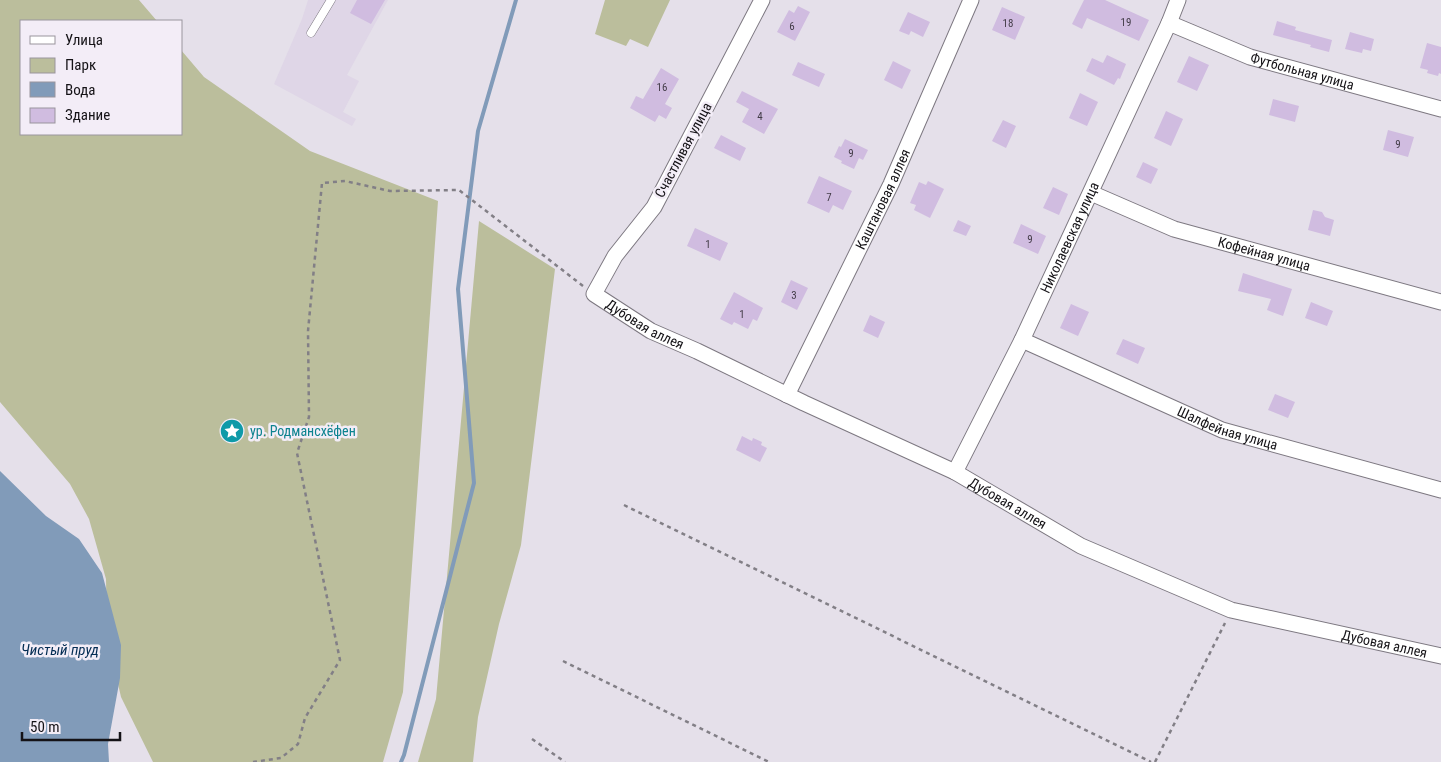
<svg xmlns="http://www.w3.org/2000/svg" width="1441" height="762" viewBox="0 0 1441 762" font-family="'Roboto Condensed',sans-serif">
	<rect width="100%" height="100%" fill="#e5e0ea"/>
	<path fill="#dfd6e7" d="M308,0H388L347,75L359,81L343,112L356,119L352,126L274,84L302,19Z"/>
	<path fill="#bbbe9c" d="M0,0H139L157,21H21V134H181V50L204,77L310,151L438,201L403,692L383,762H153L121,697L107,636L106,579L89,519L70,484L0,402Z
		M605,0H670L648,47L630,39L626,46L595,34Z
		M479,221L555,269L521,545L499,624L478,717L473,762H418L436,699Z"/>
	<path fill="#819bb9" d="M0,471L46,516L79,539L102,573L121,645L120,678L108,744L109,762H0Z"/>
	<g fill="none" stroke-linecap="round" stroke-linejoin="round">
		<path stroke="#819bb9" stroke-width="4" d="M401,762L404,755L474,483L458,289L478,131L516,0"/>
	</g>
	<path fill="#d0bce0" d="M357,0H385L371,24L350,13Z
		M1084,0H1105L1149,20L1139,41L1087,18L1082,29L1072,24Z
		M798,6L810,12L795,41L777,32L789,10L794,13Z
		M1002,7L1025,17L1015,40L992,30Z
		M908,12L930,22L923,37L911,31L909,35L899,31Z
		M1277,21L1296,27L1295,30L1332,40L1329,52L1310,47L1311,45L1273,35Z
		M1350,32L1374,39L1371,51L1363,49L1362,53L1345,49Z
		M1427,43L1441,47V74L1439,73L1438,76L1427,73L1428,70L1420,68Z
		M1107,55L1126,64L1120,79L1118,78L1114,85L1086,71L1092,58L1103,63Z
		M1189,56L1209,65L1197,91L1177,82Z
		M893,61L911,70L902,89L884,80Z
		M798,62L825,74L819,87L792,75Z
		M661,68L679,79L665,104L672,108L666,119L659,115L655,122L630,108L636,96L643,99Z
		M742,91L778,109L764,134L742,122L749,109L736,102Z
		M1080,93L1098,102L1087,126L1069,118Z
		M1273,99L1299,106L1295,122L1269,115Z
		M1166,111L1183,119L1171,146L1154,138Z
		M1003,120L1016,126L1006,148L992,141Z
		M1388,130L1414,137L1408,157L1383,150Z
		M721,135L746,148L740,161L714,148Z
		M845,139L868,150L863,160L859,158L854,169L841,163L842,161L834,157L839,146L841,147Z
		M1143,162L1158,169L1151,184L1136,177Z
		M819,176L852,191L843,210L833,205L829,213L807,203Z
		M928,181L944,189L930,218L914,210L916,205L910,203L919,182L926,185Z
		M1053,187L1068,194L1059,215L1043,208Z
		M1313,210L1322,212L1325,217L1334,220L1330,236L1308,230Z
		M958,220L971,226L966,236L953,231Z
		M1021,224L1046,236L1038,254L1013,243Z
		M695,228L728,243L720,261L687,246Z
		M1243,273L1292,289L1283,316L1267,310L1271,299L1238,291Z
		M791,280L808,288L797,310L781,302Z
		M734,292L763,308L757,321L753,319L748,329L734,322L732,325L720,319Z
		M1311,302L1333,311L1327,326L1305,318Z
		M1071,304L1089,312L1078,336L1060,328Z
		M870,315L885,322L878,338L863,331Z
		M1123,339L1145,348L1138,364L1116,354Z
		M1275,394L1295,402L1288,418L1268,410Z
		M742,436L752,441L753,438L762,442L761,445L767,448L760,462L736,450Z"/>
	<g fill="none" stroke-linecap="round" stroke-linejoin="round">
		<g stroke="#7d7881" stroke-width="9">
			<path id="service" d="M311,33L331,0"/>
		</g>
		<g stroke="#7d7881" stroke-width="17">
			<g id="minor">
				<path id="s1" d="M762,0L654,207L615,256L594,294L651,331L697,351L804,403L955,472L1081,546L1231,610L1441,656"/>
				<path id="s2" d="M1169,23L1250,57L1441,109"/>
				<path id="s3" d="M1091,193L1174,229L1441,302"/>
				<path id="s4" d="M1022,340L1222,430L1441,490"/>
				<path id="s5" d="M787,395L891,184L971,0"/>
				<path id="s6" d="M955,472L1022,340L1169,23L1178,0"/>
			</g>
		</g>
		<path stroke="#827f86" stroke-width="2.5" stroke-dasharray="4 4" stroke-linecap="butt" d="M624,505L1151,762
			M563,661L769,762
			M532,739L565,762
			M253,762L281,758L298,744L305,718L340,660L297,453L309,417L308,331L322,183L345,181L390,191L459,190L583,286
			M1155,762L1225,623"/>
		<use href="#service" stroke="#fff" stroke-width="8"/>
		<use href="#minor" stroke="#fff" stroke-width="15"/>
	</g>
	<defs>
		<g id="sight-disc" transform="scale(1.25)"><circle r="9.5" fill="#0f9aa8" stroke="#f3edf7"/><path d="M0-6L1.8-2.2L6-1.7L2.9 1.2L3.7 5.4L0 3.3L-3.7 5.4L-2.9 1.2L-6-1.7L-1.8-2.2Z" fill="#fff"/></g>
	</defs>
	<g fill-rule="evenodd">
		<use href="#sight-disc" x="232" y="431"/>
	</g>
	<g text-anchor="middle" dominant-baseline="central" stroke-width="5" stroke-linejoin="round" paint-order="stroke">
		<g font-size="11" fill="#433c48">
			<text x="1126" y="22">19</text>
			<text x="1008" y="23">18</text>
			<text x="792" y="26">6</text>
			<text x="662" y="87">16</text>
			<text x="760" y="116">4</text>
			<text x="1398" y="144">9</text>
			<text x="851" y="153">9</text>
			<text x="829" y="197">7</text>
			<text x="1030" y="239">9</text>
			<text x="708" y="244">1</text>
			<text x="794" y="295">3</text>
			<text x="742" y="314">1</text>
		</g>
		<g font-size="14" fill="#141216" stroke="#f3edf7">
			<text stroke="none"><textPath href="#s2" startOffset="142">Футбольная улица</textPath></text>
			<text transform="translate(683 150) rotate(-62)">Счастливая улица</text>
			<text stroke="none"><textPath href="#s5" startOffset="218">Каштановая аллея</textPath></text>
			<text stroke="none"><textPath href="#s6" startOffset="261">Николаевская улица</textPath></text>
			<text stroke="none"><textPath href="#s3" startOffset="184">Кофейная улица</textPath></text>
			<text stroke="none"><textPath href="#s1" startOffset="399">Дубовая аллея</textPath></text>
			<text stroke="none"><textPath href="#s4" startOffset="224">Шалфейная улица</textPath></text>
			<text stroke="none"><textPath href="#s1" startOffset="804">Дубовая аллея</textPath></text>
			<text stroke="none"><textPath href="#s1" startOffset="1209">Дубовая аллея</textPath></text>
		</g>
		<g font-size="14" fill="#0d838f" stroke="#f3edf7" text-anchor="start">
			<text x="250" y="431">ур. Родмансхёфен</text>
		</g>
		<g font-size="15" font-style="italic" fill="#032c53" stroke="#f3edf7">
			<text x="60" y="650">Чистый пруд</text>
		</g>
	</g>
	<rect x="20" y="20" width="162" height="115" fill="#f3edf7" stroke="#9a959d"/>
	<rect x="30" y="36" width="25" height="8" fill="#ffffff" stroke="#9a959d"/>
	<text x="65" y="45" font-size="15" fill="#141216">Улица</text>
	<rect x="30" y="58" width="25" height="15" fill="#bbbe9c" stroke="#9a959d"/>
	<text x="65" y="70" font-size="15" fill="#141216">Парк</text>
	<rect x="30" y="82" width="25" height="15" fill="#819bb9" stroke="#9a959d"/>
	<text x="65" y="95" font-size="15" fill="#141216">Вода</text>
	<rect x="30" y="108" width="25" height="15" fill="#d0bce0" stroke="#9a959d"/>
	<text x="65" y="120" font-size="15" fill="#141216">Здание</text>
	<path d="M22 732v8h98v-8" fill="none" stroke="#141216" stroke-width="2.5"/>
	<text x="30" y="732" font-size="15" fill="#141216" stroke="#f3edf7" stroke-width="4" paint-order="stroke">50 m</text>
</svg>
